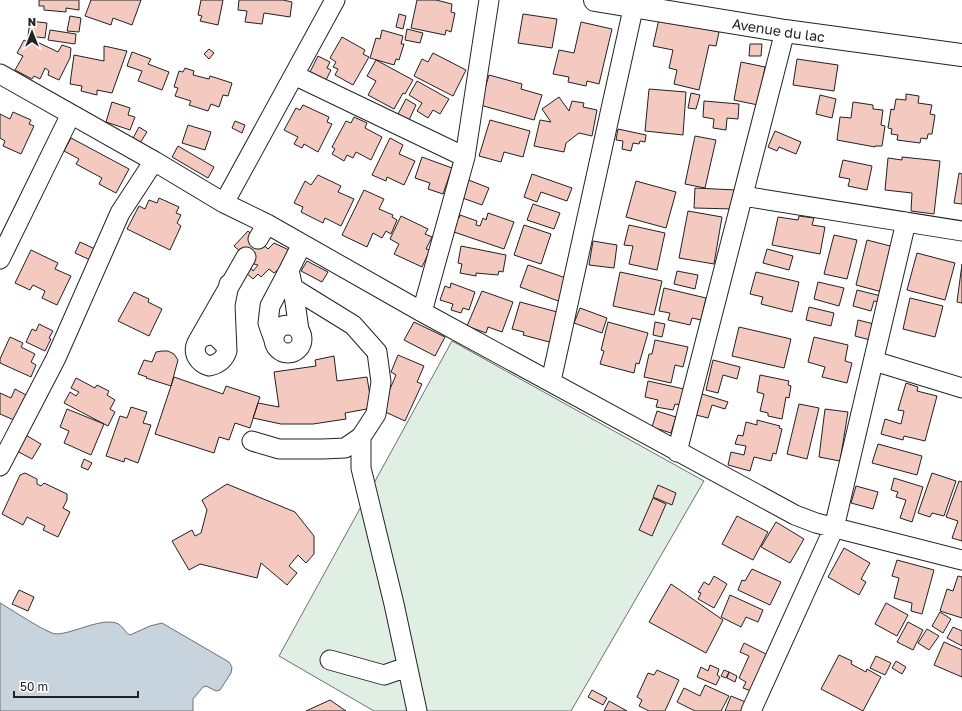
<svg xmlns="http://www.w3.org/2000/svg" width="962" height="711" viewBox="0 0 962 711" font-family="'Golos Text',sans-serif">
	<rect width="100%" height="100%" fill="#fff"/>
	<path fill="#e0efe3" stroke="#6f6f6f" d="M452,341L704,481L571,711H374L279,656Z"/>
	<path fill="#c7d3dd" stroke="#6f6f6f" d="M0,603C11,609 46,633 56,634C72,634 100,618 116,623C123,625 124,632 130,635L150,626L162,623L229,662L232,667L231,673L220,690L216,691L206,686L203,687L193,699V711H0Z"/>
	<path fill="#f3c9c0" stroke="#222" d="M39,0H79V10L66,8V12L44,10V6H39Z
		M91,0H141L132,25L113,18L111,25L85,16Z
		M201,0H223L218,25L200,21L202,16L198,15Z
		M239,0H283L292,2L290,17L264,13L262,24L245,22L247,11L238,10Z
		M417,0H436L452,4L451,12L455,13L451,32L446,30L445,35L411,28Z
		M399,14L406,16L403,29L396,27Z
		M523,14L557,19L552,48L518,43Z
		M70,16L81,18L79,32L67,31Z
		M659,19L719,32L716,46L709,45L699,90L674,84L677,70L669,68L673,50L653,46Z
		M30,21L47,23L45,38L28,36Z
		M581,22L612,29L599,84L587,81L586,86L568,82L569,77L553,74L559,50L574,53Z
		M407,29L423,33L420,43L405,40Z
		M50,30L76,34L75,44L48,40Z
		M382,30L403,36L401,44H404L399,60L396,59L394,65L370,58L376,38L380,39Z
		M342,37L365,50L363,54L369,57L353,85L335,75L338,69L333,67L336,62L330,58Z
		M24,40L31,44L33,40L58,52L62,45L71,48L70,58L59,80L48,75L49,71L45,68L40,79L34,76L32,79L15,70L23,56L17,53Z
		M750,44H762L761,56H749Z
		M104,46L127,51L112,93L97,90V95L81,91L82,86L70,84L74,55L104,61Z
		M209,49L214,53L209,59L204,54Z
		M132,52L151,59L148,64L169,72L162,90L138,81L142,71L127,66Z
		M433,53L466,70L453,96L414,76L422,59L428,62Z
		M318,56L330,62L327,68L331,70L325,82L309,74Z
		M797,59L838,65L834,91L793,85Z
		M376,60L413,80L405,94L403,93L394,109L368,95L376,81L367,76Z
		M741,62L765,67L758,105L734,100Z
		M185,68L194,71L193,75L209,79L210,76L232,83L228,96L223,95L219,107L211,104L208,111L189,105L191,101L175,96L178,88L174,87L179,71L183,72Z
		M489,75L522,84L521,89L542,95L534,120L480,105Z
		M417,81L449,99L440,114L433,110L428,118L417,111L422,103L409,95Z
		M649,89L686,92L683,135L645,131Z
		M691,93L700,95L696,109L688,108Z
		M906,94L919,96L918,103L932,105L930,114L935,115L932,134H928L927,139L921,138L920,143L897,140L898,135L891,134L892,129L888,128L891,109L894,110L896,99L906,100Z
		M820,95L836,99L832,118L816,114Z
		M559,97L569,111L572,101L584,103L583,107L597,110L592,136L579,133L566,143L564,152L534,146L540,120L551,122L542,109Z
		M406,99L416,105L409,120L398,114Z
		M704,101L739,104L738,119L727,118L726,130L713,128L714,119L703,117Z
		M112,102L130,108L128,115L135,117L130,130L106,122Z
		M853,102L873,105V109L883,110L881,125L885,126L882,146H875V147L837,140L840,117L851,118Z
		M303,105L329,117L327,122L332,124L318,152L304,144L302,148L294,144L298,137L284,130L296,108L300,110Z
		M13,112L31,120L29,124L34,126L21,154L3,146L5,141L0,138V114L10,119Z
		M354,117L367,123L365,128L382,137L371,160L356,152L353,158L347,155L344,161L332,154L335,149L332,147L346,121L351,123Z
		M490,120L530,131L523,157L504,152L501,162L479,156Z
		M235,121L245,125L242,133L232,128Z
		M188,125L211,132L205,150L182,143Z
		M139,127L147,132L140,143L133,138Z
		M618,129L646,135L645,142L640,141L639,144L633,143L631,151L622,149L623,141L616,140Z
		M775,131L801,142L796,154L779,147L777,151L768,147Z
		M695,136L716,140L705,188L685,184Z
		M71,138L129,169L116,193L99,184L102,178L76,164L79,159L64,151Z
		M390,138L403,145L399,154L415,161L404,185L387,177L386,181L372,175Z
		M178,146L214,167L208,178L172,157Z
		M422,157L452,168L443,194L428,189L430,183L415,178Z
		M902,157L940,161L934,214L911,211L912,193L885,190L888,158L902,160Z
		M843,160L872,166L867,190L848,186L850,179L839,177Z
		M959,173L962,174V204L954,203Z
		M532,174L572,188L567,201L541,192L537,202L524,197Z
		M318,175L341,186L338,192L354,199L341,226L325,218L323,223L301,212L303,207L294,203L305,181L311,185Z
		M461,177L489,188L482,205L454,195Z
		M636,181L676,192L666,228L626,217Z
		M695,188L736,190L735,209L694,208Z
		M364,190L384,199L379,209L393,215L392,217L397,220L391,234L386,231L382,238L373,233L367,247L342,235Z
		M159,198L179,207L176,213L181,215L177,223L181,226L170,250L127,229L139,206L145,209L149,200L157,203Z
		M533,204L560,213L554,229L527,220Z
		M688,211L722,217L714,264L679,258Z
		M488,213L514,222L504,249L451,231L455,217L459,218L460,215L477,221L476,225L480,226L483,218L486,220Z
		M401,216L428,229L425,234L432,237L426,249L430,250L422,267L394,254L399,244L390,239Z
		M799,216L814,218L812,225L825,227L820,254L772,245L778,217L798,220Z
		M524,225L551,234L541,264L514,255Z
		M629,225L665,233L657,270L629,264L633,246L624,245Z
		M248,231L268,249L274,243L289,250V261L274,273L269,269L261,277L258,274L253,279L245,272L250,267L253,271L258,265L254,264L234,246Z
		M834,235L857,240L847,279L824,274Z
		M867,240L898,248L886,293L856,285Z
		M593,241L617,245L614,268L589,265Z
		M80,242L95,249L90,260L75,253Z
		M461,246L506,255L503,272L499,271L498,275L476,273V276L460,273L462,264L458,263Z
		M767,249L793,256L789,270L763,263Z
		M31,250L58,263L55,269L71,276L57,305L42,298L45,291L33,285L30,290L15,283Z
		M917,253L955,263L945,300L907,290Z
		M307,261L328,272L322,282L301,271Z
		M962,264V303L957,302Z
		M528,265L569,279L561,302L520,287Z
		M677,271L698,275L695,289L674,284Z
		M620,272L662,281L654,315L613,306Z
		M756,272L799,282L792,312L761,304L763,297L750,294Z
		M818,282L844,288L839,306L814,299Z
		M451,283L475,292L469,310L463,308L461,313L451,310L453,304L440,300L445,286L450,288Z
		M664,288L706,298L701,320L692,318L690,325L668,320L670,313L659,311Z
		M857,290L881,296L879,302L874,301L871,311L853,306Z
		M482,291L513,302L502,332L488,327L486,333L467,326Z
		M134,292L149,299L148,302L162,309L149,336L118,321Z
		M910,298L943,306L935,337L903,329Z
		M520,302L561,313L553,343L523,335L524,332L512,329Z
		M809,307L834,313L831,326L806,320Z
		M580,308L607,318L602,333L574,323Z
		M858,320L878,325L874,341L855,336Z
		M414,322L445,337L435,356L404,340Z
		M608,322L648,333L639,364L636,363L634,373L600,364L604,351L601,350Z
		M655,322L665,324L662,337L653,335Z
		M39,324L53,331L49,338L51,339L45,351L26,342L32,329L36,331Z
		M739,327L791,339L784,368L732,356Z
		M10,337L23,343L21,347L35,354L31,362L36,365L31,377L0,363V359Z
		M814,337L848,345L845,361L852,363L847,383L822,377L825,367L808,362Z
		M655,340L688,347L683,367L675,365L671,383L644,377L649,354H652Z
		M162,351H168L174,354L178,360L171,386L146,378L147,377L138,374L144,360L152,362L156,352Z
		M398,355L424,366L417,382L422,384L405,421L381,410L396,375L391,372Z
		M334,356L337,381L367,377L372,408L345,413L346,419L313,424H281L253,418L258,403L279,407L274,372L316,366L315,360Z
		M713,360L740,367L737,379L723,375L718,393L706,390Z
		M760,375L789,381L788,385L791,386L789,398L786,397L782,419L768,416V413L760,411L764,394L757,392Z
		M174,377L223,394L226,386L260,397L250,428L235,423L229,440L219,437L214,453L155,434Z
		M76,378L95,388L97,385L109,391L107,395L115,400L110,409L115,412L108,426L64,403L70,392L76,396L79,392L71,388Z
		M648,381L684,389L681,405L675,404L673,410L656,407L658,400L645,397Z
		M906,383L918,387L917,391L937,396L925,441L904,436L903,440L881,434L885,419L901,424L904,411L898,410Z
		M15,389L26,395L14,420L0,414V393L11,398Z
		M702,394L728,402L725,409L712,405L708,418L696,415Z
		M799,404L819,408L807,459L787,454Z
		M131,407L147,412L143,423L151,425L138,463L125,458L124,462L106,456L120,416L127,418Z
		M67,409L104,424L91,455L64,443L69,431L60,427Z
		M825,409L848,412L840,461L819,457Z
		M657,411L676,417L671,433L652,427Z
		M757,420L780,426L779,428L782,429L776,454L773,453L771,461L754,457L750,471L728,465L731,452L744,455L746,446L735,444L738,435L743,436L746,422L757,425Z
		M24,434L41,444L32,459L15,450Z
		M878,444L922,456L917,475L872,463Z
		M84,459L92,463L88,470L81,467Z
		M25,473L37,479V484L41,486L44,483L67,494V500L63,508L70,512L58,537L43,530L45,526L27,517L23,525L2,514L20,475Z
		M932,473L956,481L944,516L932,513L930,517L918,513Z
		M894,478L923,487L912,522L900,518L906,500L896,497L898,492L891,490Z
		M959,481L962,482V541L952,538L958,521L946,517Z
		M227,484L295,512L314,536V554L306,563L298,555L289,566L297,573L287,585L261,563L257,578L200,564L189,570L172,541L192,530L195,536L201,533L207,510L202,500Z
		M658,485L676,493L672,505L653,497Z
		M856,486L878,492L873,509L851,503Z
		M653,498L666,504L652,536L639,530Z
		M737,516L768,532L753,560L722,544Z
		M776,522L804,539L790,563L761,547Z
		M844,548L870,563L861,579L866,582L859,595L828,577Z
		M897,560L934,570L922,614L911,611L912,603L894,598L899,578L892,576Z
		M752,569L781,582L770,605L738,590L742,580L745,581Z
		M714,576L727,584L714,608L698,599L701,593L698,592L704,582L709,585Z
		M958,576L962,577V618L940,611L947,589L953,591Z
		M671,584L723,620L706,653L649,622Z
		M19,590L34,597L28,611L12,604Z
		M730,595L763,610L758,622L746,617L741,627L721,617Z
		M886,603L908,615L897,636L875,624Z
		M940,612L951,619L943,633L932,626Z
		M908,622L923,630L913,650L897,642Z
		M953,627L962,631V646L947,638Z
		M927,629L939,636L929,650L918,643Z
		M944,642L962,650V677L934,665Z
		M744,643L768,655L751,691L743,688L746,682L739,678L749,656L740,652Z
		M839,655L852,661L851,664L866,672L867,669L881,677L863,711L821,689Z
		M876,656L891,663L885,675L870,668Z
		M896,661L906,667L902,674L892,668Z
		M710,665L719,669L717,675L720,677L716,685L697,677L701,667L708,671Z
		M657,670L679,680L665,711H649L639,706L642,700L637,697L648,673L654,675Z
		M724,670L729,672L726,678L721,676Z
		M729,672L737,676L735,682L727,678Z
		M705,685L729,696L721,711H695L677,702L684,688L700,696Z
		M592,690L607,698L603,705L588,697Z
		M731,696L748,703L744,711H725Z
		M330,700L346,711H306Z
		M609,701L627,711H604Z"/>
	<g fill="none" stroke-linecap="round" stroke-linejoin="round">
		<g stroke="#222" stroke-width="21">
			<path id="minor" d="M0,74L154,161L224,203L267,224L422,312L795,515L816,523L962,560
				M294,75L465,157
				M743,196L962,231
				M224,203L335,0
				M258,239L267,224
				M302,244L289,270L293,288L353,325L377,352L381,382L376,414L361,437V468L394,604L417,711
				M0,259L71,114
				M293,288L299,330
				M422,312L465,157L489,0
				M274 339a14 14 0 1 1 28 0a14 14 0 1 1-28 0Z
				M274,340L268,323L270,306L289,270
				M198,341L246,257
				M226,346L216,336C193,331 187,359 209,366C219,364 224,360 227,351L225,305L229,284
				M874,361L962,388
				M551,381L635,0
				M252,441L279,449H323L345,448L361,437
				M677,452L785,31
				M0,466L56,358L120,213L154,161
				M330,660L384,675L407,667
				M751,711L834,528L906,222"/>
		</g>
		<g stroke="#222" stroke-width="24">
			<g id="major">
				<path id="s1" d="M595,0L785,31L962,55"/>
			</g>
		</g>
		<use href="#minor" stroke="#fff" stroke-width="19"/>
		<use href="#major" stroke="#fff" stroke-width="22"/>
	</g>
	<g text-anchor="middle" dominant-baseline="central" stroke-width="3" stroke-linejoin="round" paint-order="stroke">
		<g font-size="14" fill="#222" stroke="#fff">
			<text stroke="none"><textPath href="#s1" startOffset="186">Avenue du lac</textPath></text>
		</g>
	</g>
	<g transform="translate(32 32)" stroke="#ffffff" stroke-width="3" paint-order="stroke">
	<path d="M0-3L7 15L0 10L-7 15Z" fill="#222222"/>
	<text y="-6" font-size="11" font-weight="bold" text-anchor="middle" fill="#222222">N</text>
	</g>
	<path d="M14 691v6h124v-6" fill="none" stroke="#222222" stroke-width="2"/>
	<text x="20" y="691" font-size="12" fill="#222222" stroke="#ffffff" stroke-width="3" paint-order="stroke">50 m</text>
</svg>
